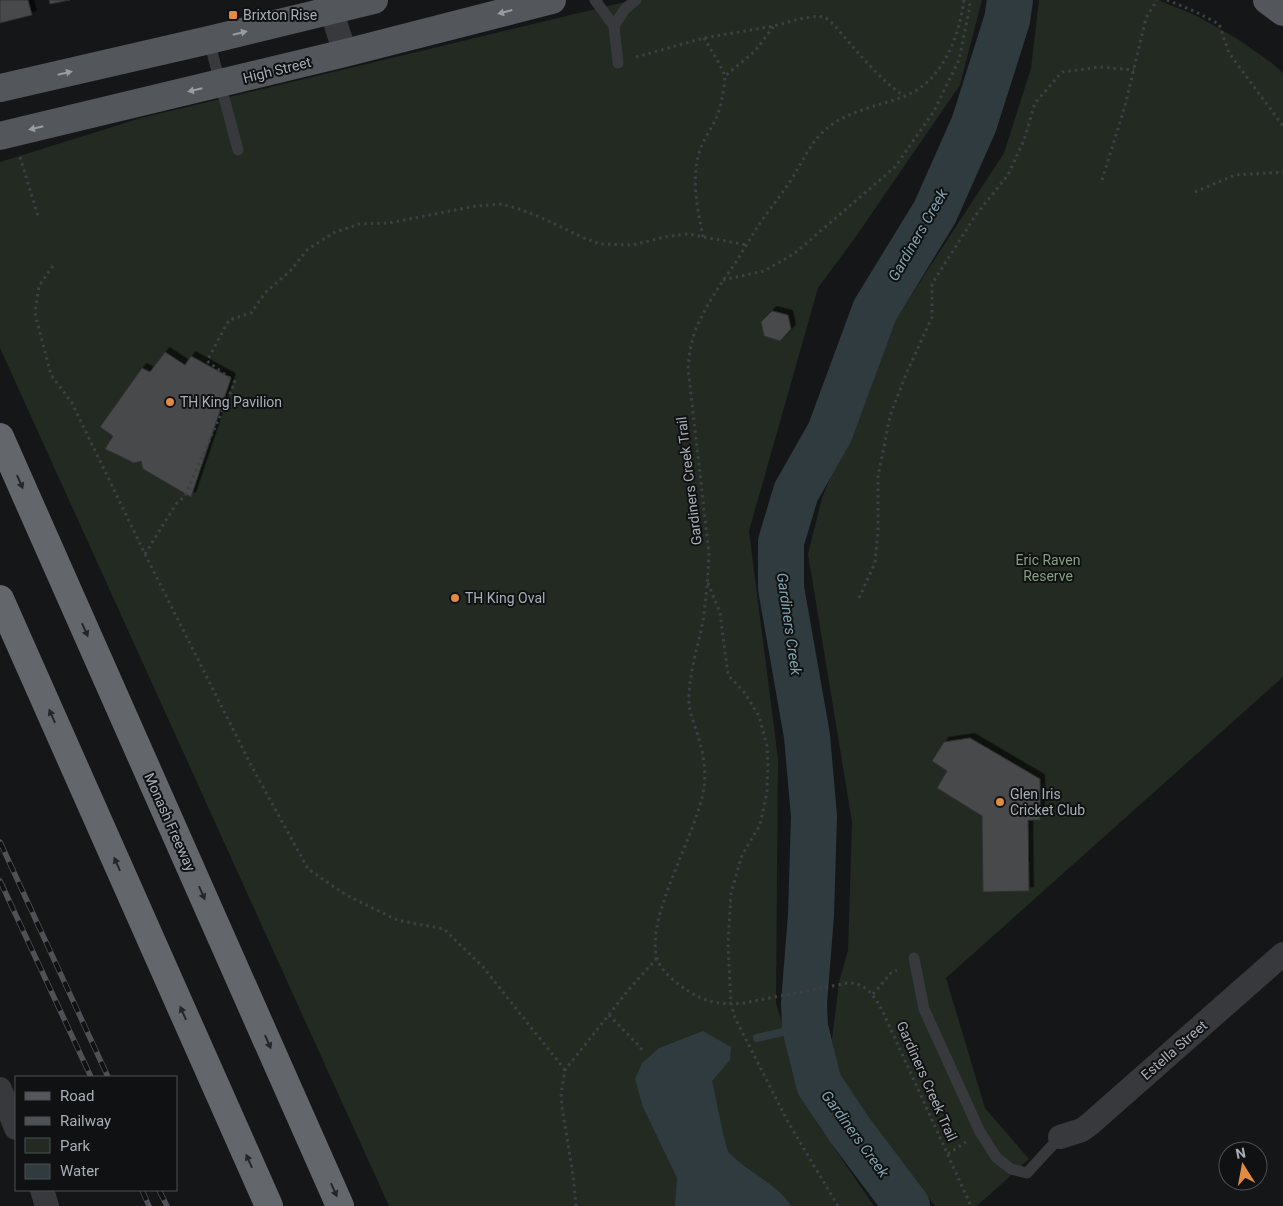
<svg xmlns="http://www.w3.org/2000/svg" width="1283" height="1206" viewBox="0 0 1283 1206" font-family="Roboto,sans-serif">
	<defs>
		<filter id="shadow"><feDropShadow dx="4.5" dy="-4.5" stdDeviation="0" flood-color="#0009"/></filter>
	</defs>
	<rect width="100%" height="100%" fill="#151617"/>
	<path fill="#222a22" d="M633,0H982L960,85L857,235L818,288L749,531L778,759L776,1003L798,1080L817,1123L874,1206H389L0,348V162L141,118Z
		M1039,0H1158L1195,15L1236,38L1272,63L1283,73V677L946,978L985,1108L1029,1159L977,1206H935L841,1086L832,1040L839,982L848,950L852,822L808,554L822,498L893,323L1004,153L1031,68Z"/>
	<path fill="#303b3f" d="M703,1031L731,1047L730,1060L712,1081C715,1092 725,1148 729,1153C745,1170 780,1186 791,1206H675L677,1178L643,1107L635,1079L642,1063L659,1048Z"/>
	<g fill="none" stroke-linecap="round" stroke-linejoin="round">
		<path stroke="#303b3f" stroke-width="8" d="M757,1038L805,1027"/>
		<path stroke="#303b3f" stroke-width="46" d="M907,1206L849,1129L819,1084L805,1027L804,1003L811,915L814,816L807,736L781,588V542L796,492L830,432L875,310L935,212L974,124L1007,20L1010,0"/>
	</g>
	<path fill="#47494c" stroke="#303033" filter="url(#shadow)" d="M0,0H28L32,15L0,23Z
		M49,0H70L50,4Z
		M772,311L788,315L791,329L780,341L764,336L761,322Z
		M165,352L185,365L191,356L231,378L191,497L143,469L141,461L134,463L105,449L113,436L100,427L142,368L150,372Z
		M970,738L1040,779V820H1028L1029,891L983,892L982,816L937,788L947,771L932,761L944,742Z"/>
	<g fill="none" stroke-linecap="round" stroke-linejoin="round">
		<path stroke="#3d4043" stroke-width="3" stroke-dasharray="2.5 4" stroke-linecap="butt" d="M964,0C959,37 943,81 905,96C882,105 856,109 834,123C811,139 805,158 791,180C781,195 770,209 760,223C751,237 743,251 734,265C719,286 705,307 695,331C691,343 689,355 688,368L709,554C708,577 706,599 703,621C698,646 690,670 689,696C688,713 696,727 700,743C704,757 706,774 704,788C697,834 645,917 657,958C660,969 672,980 681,986C703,1002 717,1005 744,1003L847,983C866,982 875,997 883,1012L971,1206
			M1167,0L1196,12L1219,24L1229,53L1283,126
			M704,38L719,63L725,76
			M636,57L704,38L774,26L799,19L818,16L826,18L831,22C855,48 875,76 904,96
			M20,157L38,216
			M1102,180L1125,106L1146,18L1157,0
			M1195,192L1235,175L1283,172
			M703,237C697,207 690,174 702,145C705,137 711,129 715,121C721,108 724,91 725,76L755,51L774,26
			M53,266L39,286L35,313L51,375L72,403L145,554L252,767L308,869L346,895L397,920L444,929L483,967L565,1070
			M723,280L764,271L795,253L895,167L934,111L959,60L970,6L969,0
			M145,554L176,504L185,496L235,382L207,361L229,320L251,313L265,293L291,270L307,250L333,233L359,224L389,223L476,206L502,204L519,209L540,217L584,238L600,244L632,245L669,236L688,234L747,245
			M708,583L720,613L728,675L744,692L759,716L767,746L768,764L767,792L760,825L742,855L731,893L728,946L731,1004L735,1018L788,1122L838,1206
			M859,598L875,563L878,530V477L890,416L906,374L932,317V284L975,216L1008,175L1024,140L1035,103L1062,72L1100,67L1134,70
			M873,994L891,973L897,970
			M609,1015L640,1047L644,1053
			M948,1154L966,1142
			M576,1206L573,1175L562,1107L561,1093L565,1070L630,988L657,958"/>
		<path stroke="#37393c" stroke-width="11" d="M595,0L614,26L618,63
			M614,26L625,9L636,0
			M209,41L238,150
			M914,958L924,1009L980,1132L996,1157L1011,1169L1027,1173L1060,1137"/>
		<path stroke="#37393c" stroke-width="24" d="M328,0L345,53
			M0,1089L16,1128
			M1060,1137L1082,1130L1090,1124L1283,954
			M42,1190L47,1206"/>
		<path stroke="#53565a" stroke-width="28" d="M1267,0L1283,12
			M0,88L209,40L374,0
			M0,136L345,53L552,0"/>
		<path stroke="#63676c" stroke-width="28" d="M0,437L340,1206
			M0,599L269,1206"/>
		<g stroke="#4e5155" stroke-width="5.5">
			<path id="rail" d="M0,842L108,1077
				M0,881L91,1077
				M142,1190L149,1206
				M159,1190L167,1206"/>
		</g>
		<use href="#rail" stroke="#101112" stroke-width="4" stroke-dasharray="11" stroke-linecap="butt"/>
	</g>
	<defs><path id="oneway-solid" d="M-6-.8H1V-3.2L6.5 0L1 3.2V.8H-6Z" transform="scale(1.25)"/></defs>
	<g fill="#979da4">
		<use href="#oneway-solid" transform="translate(505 12) rotate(165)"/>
		<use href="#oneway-solid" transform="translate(240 33) rotate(-14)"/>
		<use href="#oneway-solid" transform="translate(65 73) rotate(-13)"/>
		<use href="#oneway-solid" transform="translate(195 90) rotate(167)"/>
		<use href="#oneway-solid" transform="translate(36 128) rotate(167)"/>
	</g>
	<g fill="#252628">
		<use href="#oneway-solid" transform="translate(20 482) rotate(66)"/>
		<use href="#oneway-solid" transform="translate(85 630) rotate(66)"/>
		<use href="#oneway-solid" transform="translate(52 716) rotate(-114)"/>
		<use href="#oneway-solid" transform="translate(117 864) rotate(-114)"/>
		<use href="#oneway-solid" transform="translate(202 893) rotate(66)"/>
		<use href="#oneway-solid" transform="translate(183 1013) rotate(-114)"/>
		<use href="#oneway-solid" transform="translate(268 1042) rotate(66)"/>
		<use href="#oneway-solid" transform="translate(249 1161) rotate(-114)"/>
		<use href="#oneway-solid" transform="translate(334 1190) rotate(66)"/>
	</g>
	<g fill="#e38a41" stroke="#101112" stroke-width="2">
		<rect x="228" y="10" width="10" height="10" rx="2.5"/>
		<circle cx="170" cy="402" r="5"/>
		<circle cx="455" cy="598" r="5"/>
		<circle cx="1000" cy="802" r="5"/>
	</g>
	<g text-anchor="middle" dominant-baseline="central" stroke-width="4" stroke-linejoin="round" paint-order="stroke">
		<g font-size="14" fill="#a8afb6" stroke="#101112" text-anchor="start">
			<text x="243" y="15">Brixton Rise</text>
			<text x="180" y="402">TH King Pavilion</text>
			<text x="465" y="598">TH King Oval</text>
			<text x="1010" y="794">Glen Iris<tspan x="1010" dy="16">Cricket Club</tspan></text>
		</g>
		<g font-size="14" fill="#a8afb6" stroke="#101112">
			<text transform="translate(277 70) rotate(-14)">High Street</text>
			<text transform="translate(689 481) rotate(-97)">Gardiners Creek Trail</text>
			<text transform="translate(170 822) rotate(66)">Monash Freeway</text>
			<text transform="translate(1174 1050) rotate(-41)">Estella Street</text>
			<text transform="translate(927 1081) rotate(66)">Gardiners Creek Trail</text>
		</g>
		<g font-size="14" fill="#869f81" stroke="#101112">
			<text x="1048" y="560">Eric Raven<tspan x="1048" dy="16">Reserve</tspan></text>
		</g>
		<g font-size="15" font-style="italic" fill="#82a3ae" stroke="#101112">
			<text transform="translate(918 235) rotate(-60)">Gardiners Creek</text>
			<text transform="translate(789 624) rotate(82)">Gardiners Creek</text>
			<text transform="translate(855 1134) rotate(54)">Gardiners Creek</text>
		</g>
	</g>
	<rect x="15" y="1076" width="162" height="115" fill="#101112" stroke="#4d5054"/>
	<rect x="25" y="1092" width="25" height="8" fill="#53565a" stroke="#4d5054"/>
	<text x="60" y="1101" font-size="15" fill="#a8afb6">Road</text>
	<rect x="25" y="1117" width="25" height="8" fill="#4e5155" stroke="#4d5054"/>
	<text x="60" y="1126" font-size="15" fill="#a8afb6">Railway</text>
	<rect x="25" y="1138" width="25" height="15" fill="#222a22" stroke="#4d5054"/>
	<text x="60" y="1151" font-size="15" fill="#a8afb6">Park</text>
	<rect x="25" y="1164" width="25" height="15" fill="#303b3f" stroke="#4d5054"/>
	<text x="60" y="1176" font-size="15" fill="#a8afb6">Water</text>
	<g transform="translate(1243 1166) rotate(349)"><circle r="24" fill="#101112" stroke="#4d5054"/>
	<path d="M0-4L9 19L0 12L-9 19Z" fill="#e38a41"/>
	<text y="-8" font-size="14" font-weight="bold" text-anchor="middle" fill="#a8afb6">N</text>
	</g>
</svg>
